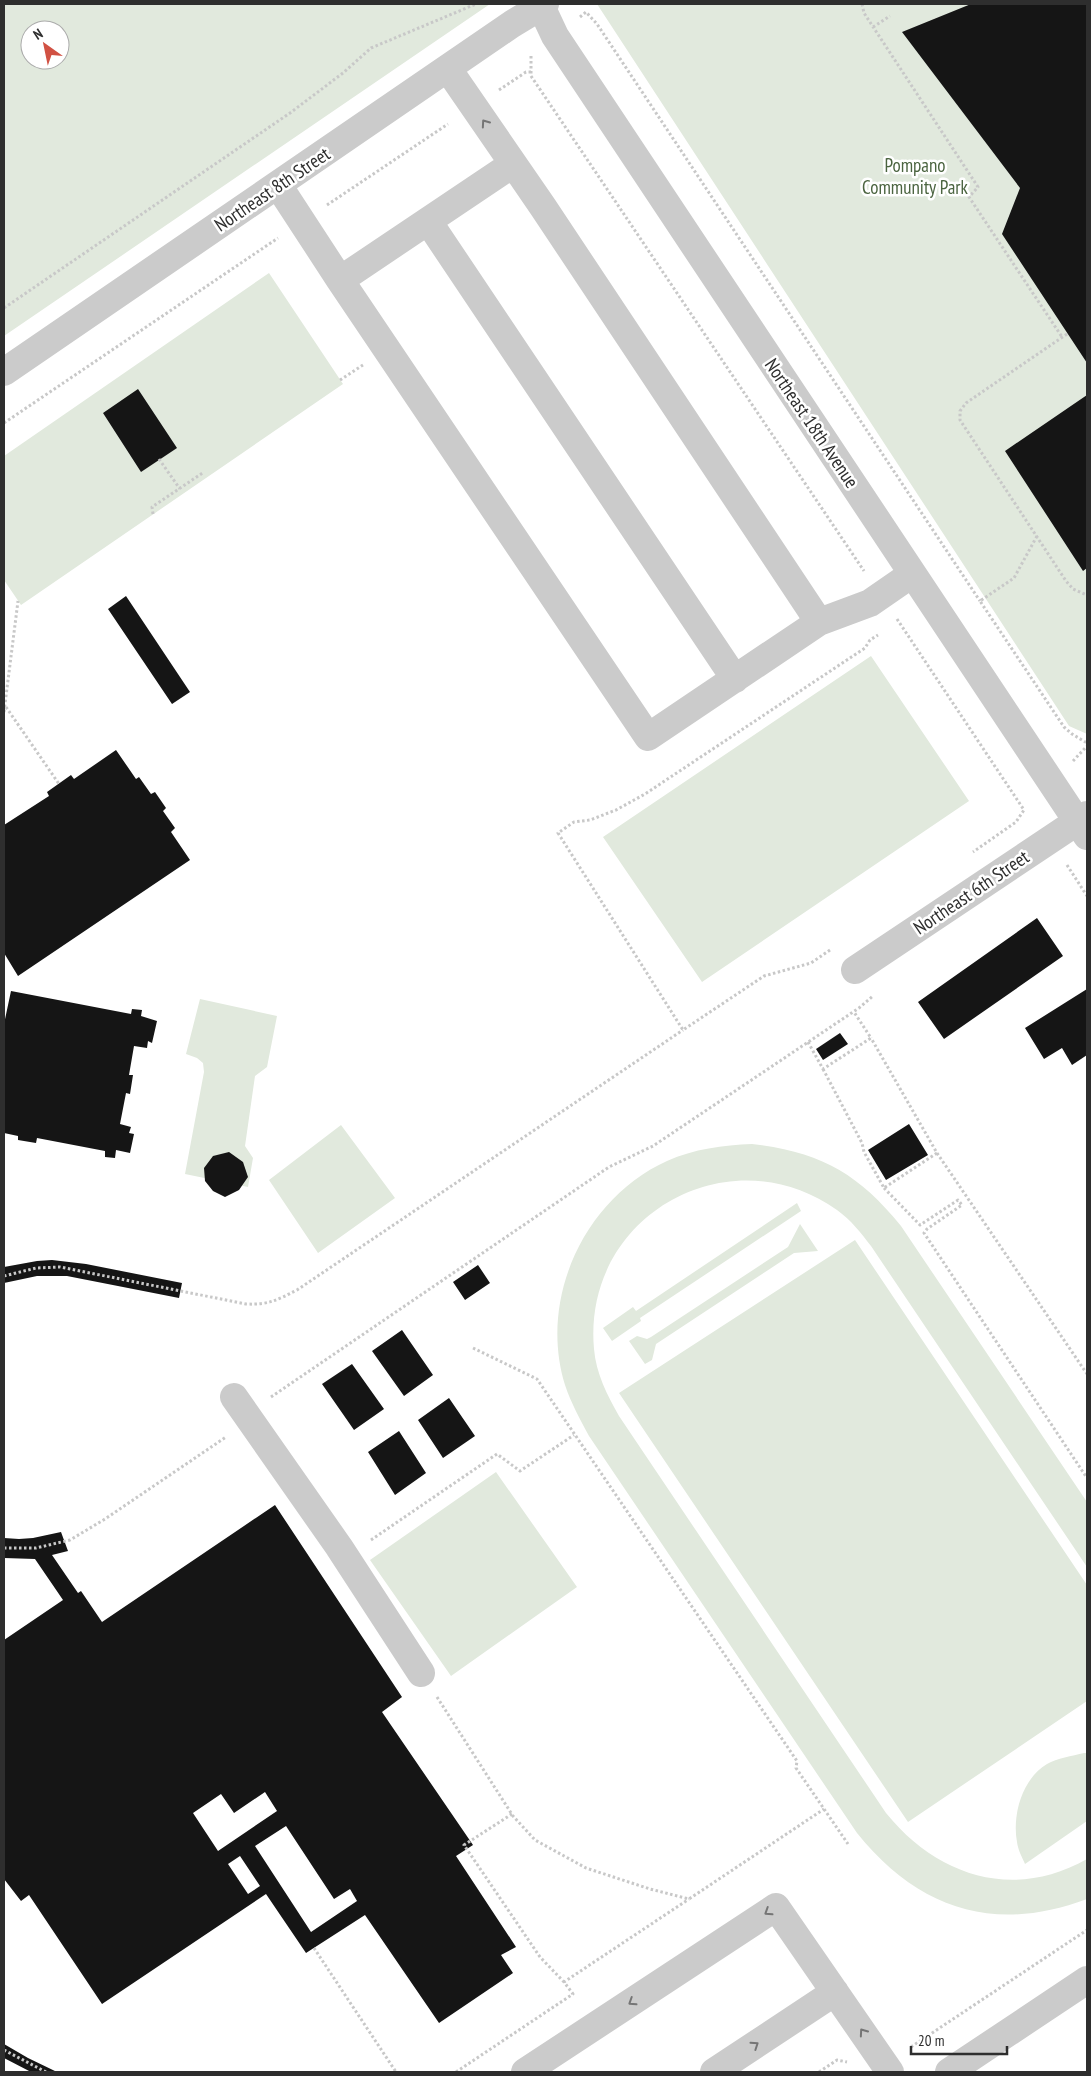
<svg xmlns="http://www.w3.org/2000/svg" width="1091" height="2076" viewBox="0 0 1091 2076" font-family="'PT Sans Narrow',sans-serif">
	<rect width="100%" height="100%" fill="#fff"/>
	<path fill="#e1e9dd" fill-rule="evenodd" d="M4,4H490L4,336ZM30,30H60V60H30Z
		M597,4H1087V734L1069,726Z
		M269,273L343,384L21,605L4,580V456Z
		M871,656L969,801L702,982L603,837Z
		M200,999L277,1016L267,1067L255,1076L245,1146L253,1158L248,1187L185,1174L204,1072L203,1063L197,1058L186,1054Z
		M341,1125L395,1198L318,1253L269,1180Z
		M752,1144C820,1152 858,1173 901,1226L1087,1502V1567L871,1246C861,1233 851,1220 837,1210C729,1133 582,1216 594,1349C596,1373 607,1395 619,1416L886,1813C937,1876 1013,1901 1087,1859V1899C994,1934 918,1909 857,1833L589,1436C580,1419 571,1403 565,1385C538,1298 585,1198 667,1161C694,1149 723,1145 752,1144Z
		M797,1203L801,1211L640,1318L641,1321L612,1341L603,1328L633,1307L636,1311Z
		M800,1224L818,1251L794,1253L656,1344L652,1360L645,1364L629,1341L637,1336L647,1339L651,1337L788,1247Z
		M855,1240L1087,1585V1701L908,1822L619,1393Z
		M496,1472L577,1587L451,1676L370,1560Z
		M1084,1753H1087V1821L1025,1864C1022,1857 1018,1850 1017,1842C1012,1815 1022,1779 1047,1764C1057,1758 1072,1756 1084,1753Z"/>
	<path fill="#151515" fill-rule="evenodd" d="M971,4H1087V363L1002,234L1020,188L902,32Z
		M138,389L177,448L141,472L103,413Z
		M1087,395V568L1083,571L1005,451Z
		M126,596L190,692L172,704L108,609Z
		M116,750L136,779L139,777L151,794L155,792L166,808L163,811L175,828L171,832L190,860L18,976L4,953V825L49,796L47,792L71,775L74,779Z
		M1037,918L1063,956L944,1039L918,1002Z
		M1087,989V1055L1072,1065L1062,1048L1044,1059L1025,1028Z
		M11,991L131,1014L132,1009L142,1010L141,1016L157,1021L152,1043L148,1041L147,1048L134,1046L129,1075H133L130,1094L126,1093L120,1124L131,1127L129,1133L134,1134L130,1153L116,1150L115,1158L105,1157V1151L37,1138L36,1143L18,1140V1136L4,1133V1024Z
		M840,1033L848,1044L823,1060L816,1049Z
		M909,1124L928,1155L886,1180L868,1150Z
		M229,1152L243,1162L248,1177L239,1190L225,1197L213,1191L205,1181L204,1168L213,1156Z
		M52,1260L86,1264L182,1283L179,1298L67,1276H37L4,1283V1267L37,1261Z
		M478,1265L490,1283L465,1300L453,1282Z
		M402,1330L433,1375L404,1396L372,1351Z
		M352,1364L384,1409L354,1430L322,1384Z
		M449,1398L475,1436L443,1458L418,1420Z
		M399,1431L426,1473L395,1495L368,1452Z
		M275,1505L402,1697L382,1712L473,1845L456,1856L516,1947L501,1955L513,1973L439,2023L365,1915L306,1953L266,1894L102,2004L29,1895L21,1901L4,1879V1640L63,1600L35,1559L4,1558V1538L19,1539L33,1538L61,1532L68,1551L52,1555L78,1593L81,1591L102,1622ZM265,1792L277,1811L218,1851L193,1813L221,1794L234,1813ZM286,1826L334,1899L350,1889L357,1901L311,1932L255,1846ZM240,1856L260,1886L248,1894L228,1864Z
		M4,2044L28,2058L57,2072H31L4,2058Z"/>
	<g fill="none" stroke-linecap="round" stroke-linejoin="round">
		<path stroke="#c8c8c8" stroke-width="3" stroke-dasharray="2.5 2.5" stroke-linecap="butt" d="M862,4L864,13L978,187L969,197L1062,337
			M580,17L586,12L597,24L980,601
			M873,27L890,16
			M531,56V76L864,571
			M499,90L526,72H531
			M327,205L448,124
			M4,308L290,113L343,73L371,48L476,4
			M1067,334L966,403L960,411V420L1066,581L1073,589L1087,595
			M340,380L363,365
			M4,423L278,238
			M159,459L180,489
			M153,514L152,507L204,472
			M1037,536L1014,578L980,601L1064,727L1072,734L1087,743
			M897,619L1024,810L1016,822L973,852
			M6,707L59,784
			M4,712L18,601
			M1073,761L1087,746
			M1067,865L1087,896
			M830,950L811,963L764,976L683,1030L558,833L574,822L590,820L616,810L645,794L865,648L870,640L878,635
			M808,1042L823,1069L871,1038L854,1012
			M823,1069L862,1143L864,1152L884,1188L937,1153L871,1038
			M937,1153L1087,1374
			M884,1188L920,1225L958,1200L962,1205L927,1229L924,1233L1087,1478
			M4,1276L36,1268L60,1267L246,1304C269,1305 277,1300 297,1290L683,1030
			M473,1348L537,1379L797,1761L796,1768L848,1844
			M271,1397L609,1167L653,1146L859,1008L873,996
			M371,1540L497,1454L520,1471L574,1435
			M4,1548H36L70,1540L105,1519L226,1437
			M437,1697L513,1816L535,1840L586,1868L650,1889L689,1899L824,1809
			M512,1814L464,1845L540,1957L564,1982
			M314,1948L396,2072
			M911,2047L1087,1930
			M4,2050L46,2072
			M456,2072L573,1994L564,1982L689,1899
			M819,2072L837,2060L847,2062"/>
		<path stroke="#cbcbcb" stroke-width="28" d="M540,4L555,36L1087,836
			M448,69L543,207L819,622
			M278,185L340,280L648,737L819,622L870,603L912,574
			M428,221L735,679
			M340,280L513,164
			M4,372L512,24L545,4
			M855,970L1087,815
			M234,1397L339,1547L421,1673
			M525,2072L776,1907L890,2072
			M714,2072L835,1992
			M949,2072L1087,1980"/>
	</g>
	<defs><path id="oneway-chevron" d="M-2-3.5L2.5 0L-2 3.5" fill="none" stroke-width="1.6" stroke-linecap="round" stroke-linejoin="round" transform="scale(1.25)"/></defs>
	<g stroke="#757575">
		<use href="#oneway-chevron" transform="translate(485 123) rotate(-125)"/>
		<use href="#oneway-chevron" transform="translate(768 1912) rotate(147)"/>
		<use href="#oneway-chevron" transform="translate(632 2002) rotate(147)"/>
		<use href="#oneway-chevron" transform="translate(863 2032) rotate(-125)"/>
		<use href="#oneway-chevron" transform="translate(755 2045) rotate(-34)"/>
	</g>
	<g text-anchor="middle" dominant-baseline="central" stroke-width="5" stroke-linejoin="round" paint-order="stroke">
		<g font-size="19" fill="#4b6440" stroke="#fff">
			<text x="915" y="165">Pompano<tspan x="915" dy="22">Community Park</tspan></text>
		</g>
		<g font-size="19" fill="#2e2e2e" stroke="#fff">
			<text transform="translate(272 189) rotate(-34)">Northeast 8th Street</text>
			<text transform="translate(812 423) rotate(56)">Northeast 18th Avenue</text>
			<text transform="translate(971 892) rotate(-34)">Northeast 6th Street</text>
		</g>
	</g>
	<rect width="1091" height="2076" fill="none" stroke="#2e2e2e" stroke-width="10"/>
	<g transform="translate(45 45) rotate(327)"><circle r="24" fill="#ffffff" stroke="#ababab"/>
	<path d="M0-4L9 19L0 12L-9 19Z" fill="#d15143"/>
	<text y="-8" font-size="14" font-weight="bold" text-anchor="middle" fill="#2e2e2e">N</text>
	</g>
	<path d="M911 2046v8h96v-8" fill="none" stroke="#2e2e2e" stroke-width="2.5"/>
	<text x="918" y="2046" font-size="15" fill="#2e2e2e" stroke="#ffffff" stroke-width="4" paint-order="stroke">20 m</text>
</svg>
